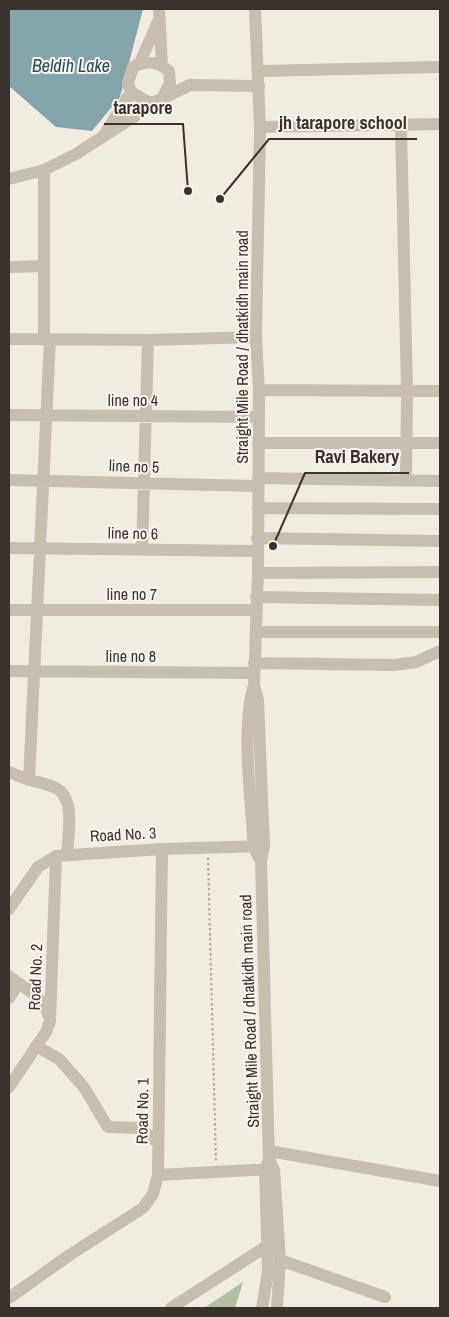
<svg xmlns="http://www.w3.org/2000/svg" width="449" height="1317" viewBox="0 0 449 1317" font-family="'Archivo Narrow',sans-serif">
	<rect width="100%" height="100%" fill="#f1ece2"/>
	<path fill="#b2bfa3" d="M243,1282L235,1308H204Z"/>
	<path fill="#84a4ab" d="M9,9H143L120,97L92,131L56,127L9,86Z"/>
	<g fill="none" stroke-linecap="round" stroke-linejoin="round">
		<path stroke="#b4a899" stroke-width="2" stroke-dasharray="2.5 2.5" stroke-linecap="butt" d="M208,858L216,1161"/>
		<path stroke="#c8beae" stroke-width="12" d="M159,9L162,65
			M255,9L260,127L256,337L259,390L258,573L254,685C241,726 251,802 254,848L261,861
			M140,63L158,21
			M259,71L440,67
			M163,97L170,83L169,71C157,61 146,60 133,67L128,83L131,92L148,102H155L190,85L259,86
			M401,125L407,391L406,480
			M260,127L440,124
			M106,132L131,92
			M9,179L44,170L76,154L135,116L148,102
			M9,267L44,266
			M9,339L148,340L256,337
			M44,339V170
			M259,390L440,391
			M9,415L257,417
			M258,443H440
			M258,478L440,481
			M9,480L258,486
			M258,508L440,509
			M257,538L440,541
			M9,548L257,551
			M142,550L148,340
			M258,573L440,572
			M256,597L440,600
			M9,610H256
			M256,632H440
			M254,663L394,665L416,662L440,651
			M9,671L254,673
			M254,685L258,700L264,846L261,861L269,1160L265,1169L268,1272L262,1308
			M9,772L29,780L50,339
			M29,780C38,782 51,784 59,790C75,802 68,837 67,854
			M9,909L38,867L56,856L162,849L262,846
			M9,976C22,987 45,997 48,1015
			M9,998L18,984
			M36,1046L59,1059L83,1086L108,1127L140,1128L158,1143
			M9,1087L46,1032L50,1021L56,856
			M269,1151L440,1181
			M269,1160L274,1170L280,1260L277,1308
			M158,1175L272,1169
			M280,1260L385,1297
			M9,1298L71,1254L143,1208L153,1194L158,1175L162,849
			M171,1308L267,1246"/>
	</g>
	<g text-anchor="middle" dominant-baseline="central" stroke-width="4" stroke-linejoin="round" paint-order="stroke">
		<g font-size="16" fill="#38312c" stroke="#f9f5ee">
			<text transform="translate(242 347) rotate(-90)">Straight Mile Road / dhatkidh main road</text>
			<text x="133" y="400">line no 4</text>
			<text transform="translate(134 466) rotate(2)">line no 5</text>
			<text transform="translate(133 533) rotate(1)">line no 6</text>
			<text x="132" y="594">line no 7</text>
			<text x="131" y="656">line no 8</text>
			<text transform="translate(123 834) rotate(-3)">Road No. 3</text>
			<text transform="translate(35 977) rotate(-88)">Road No. 2</text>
			<text transform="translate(249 1011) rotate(-92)">Straight Mile Road / dhatkidh main road</text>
			<text transform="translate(142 1111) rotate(-89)">Road No. 1</text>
		</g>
		<g font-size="18" font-style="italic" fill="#264b55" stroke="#f9f5ee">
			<text x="71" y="65">Beldih Lake</text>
		</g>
	</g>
	<path fill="none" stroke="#38312c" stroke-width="2" d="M188 191L183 124H104M220 199L269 139H417M273 546L305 473H409"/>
	<g fill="#38312c" stroke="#f9f5ee" stroke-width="2">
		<circle cx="188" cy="191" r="5"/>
		<circle cx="220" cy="199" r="5"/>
		<circle cx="273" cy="546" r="5"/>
	</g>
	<g font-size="18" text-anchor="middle" font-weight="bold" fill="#38312c" stroke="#f9f5ee" stroke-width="4" stroke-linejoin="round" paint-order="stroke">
		<text x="143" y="114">tarapore</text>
		<text x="343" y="129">jh tarapore school</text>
		<text x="357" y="463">Ravi Bakery</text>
	</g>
	<rect width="449" height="1317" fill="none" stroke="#38312c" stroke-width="20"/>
</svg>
